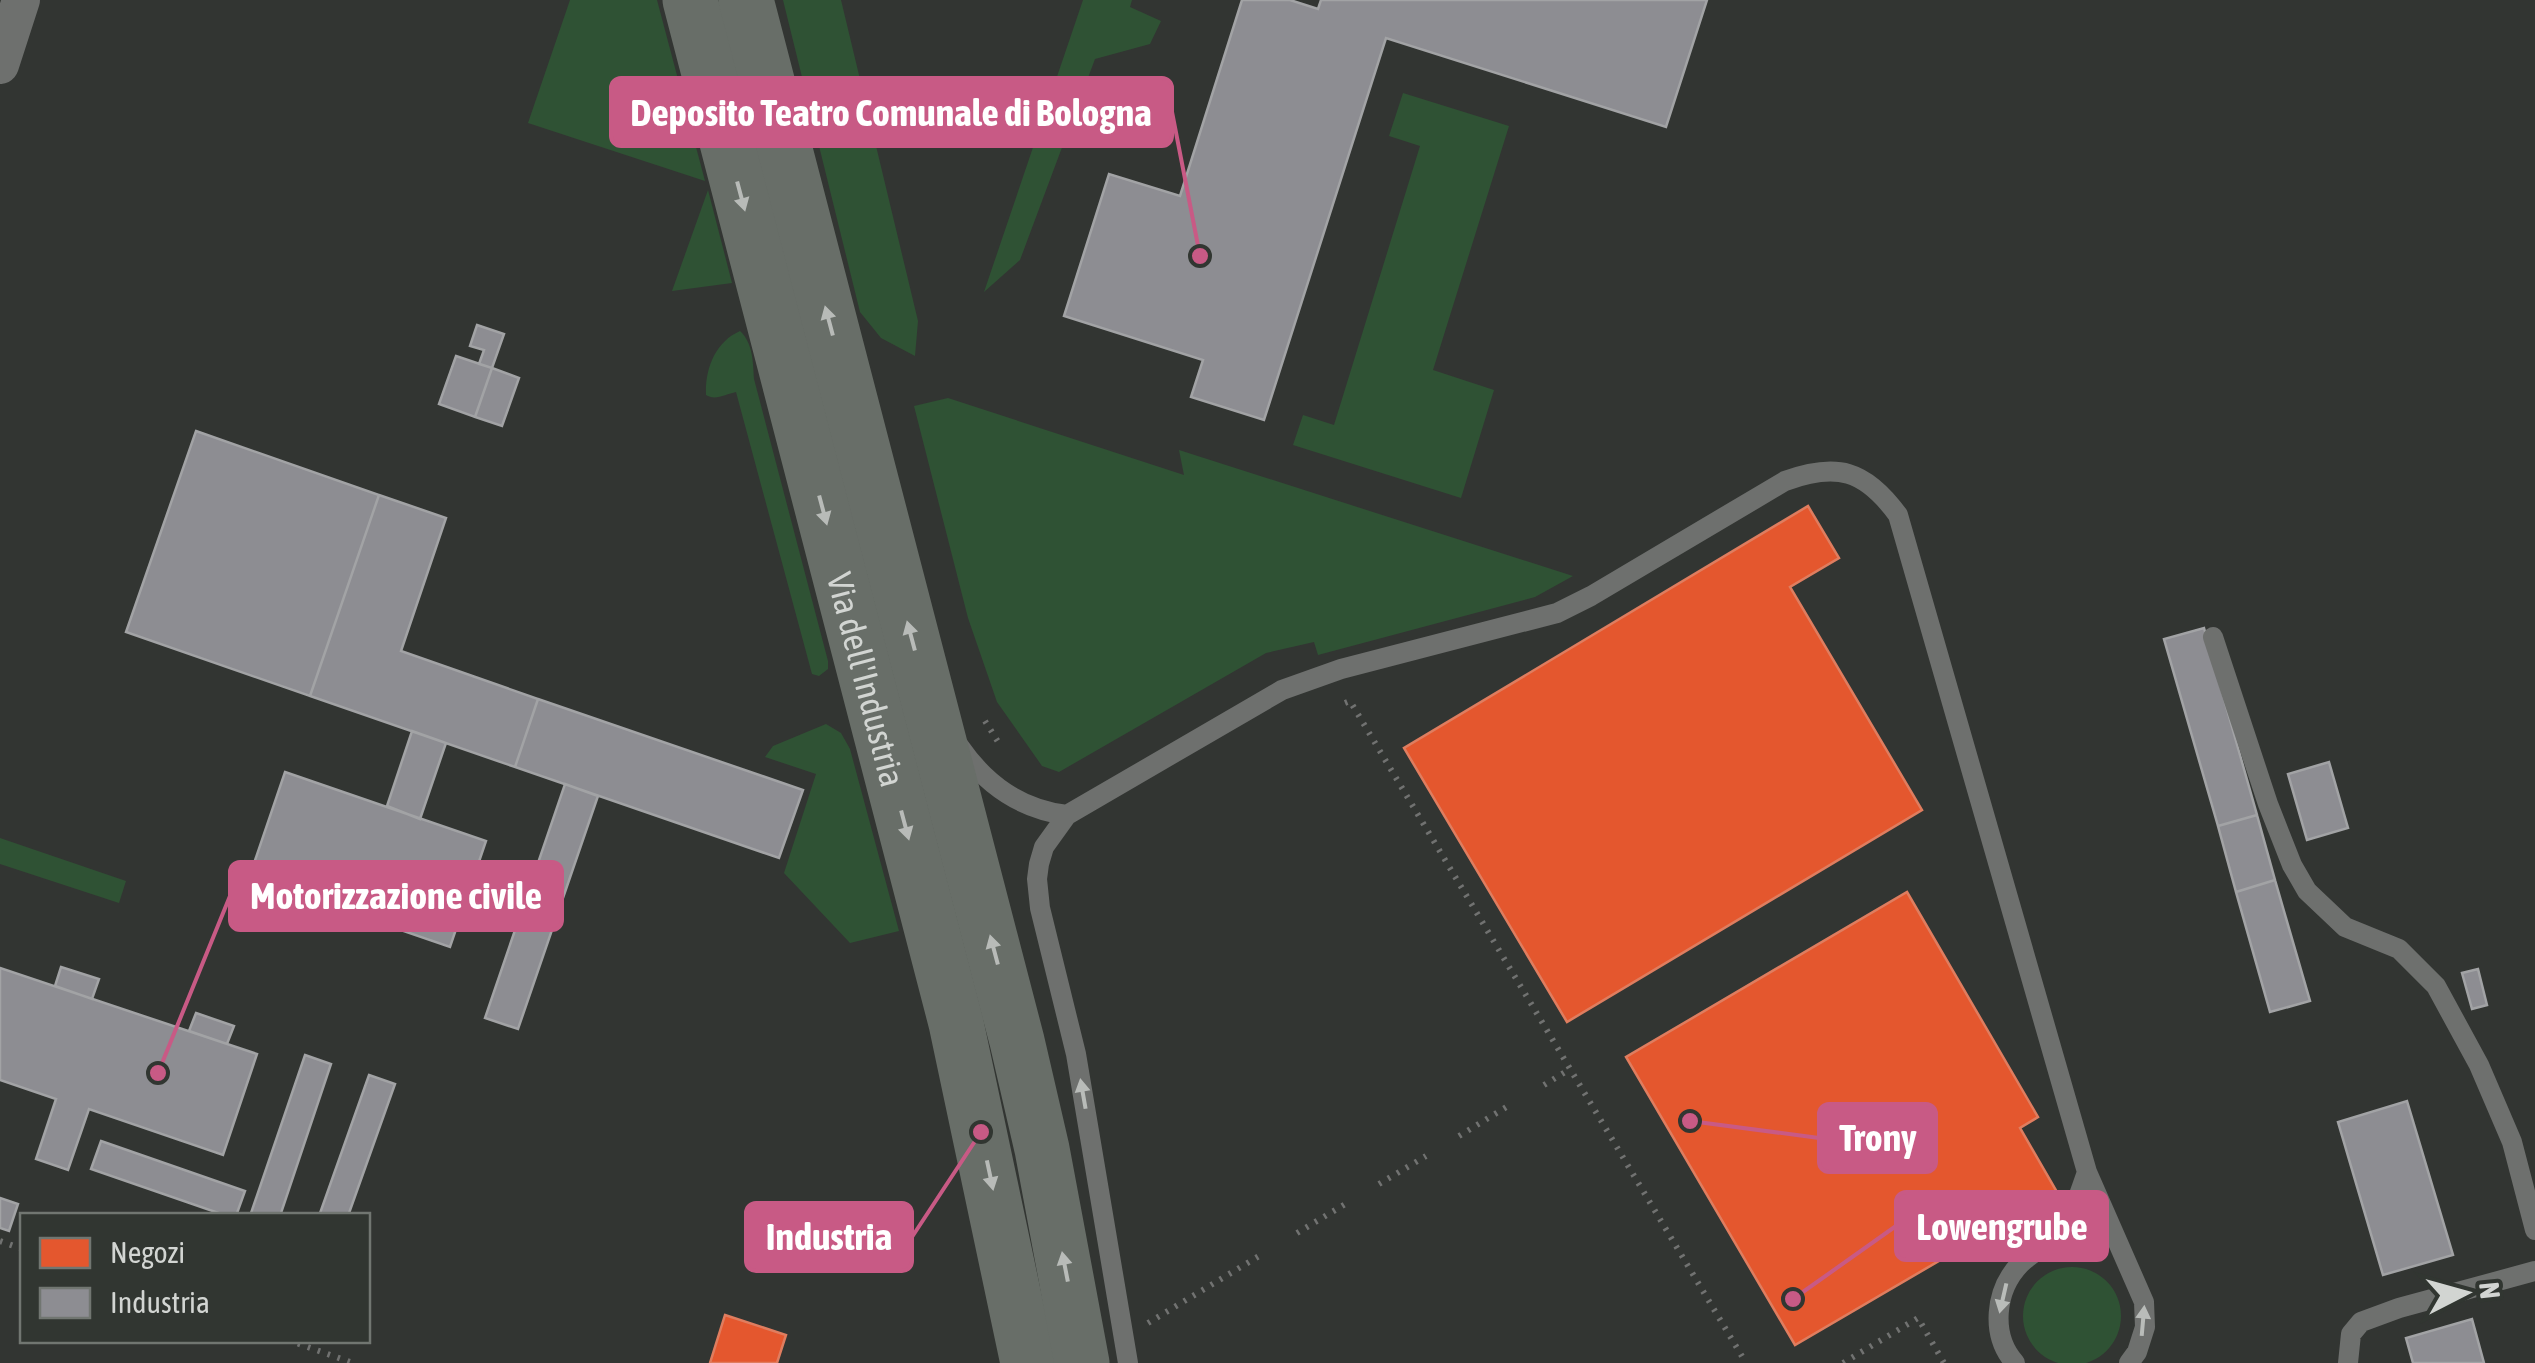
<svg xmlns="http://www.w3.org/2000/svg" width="2535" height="1363" viewBox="0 0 2535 1363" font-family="'Asap Condensed',sans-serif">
	<rect width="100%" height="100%" fill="#323532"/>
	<path fill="#2f5234" d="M570,0H657L705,181L528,123Z
		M783,0H841L918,321L915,356L881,338L860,312Z
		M1083,0H1132L1130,7L1161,21L1150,44L1095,59L1020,260L984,292Z
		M1403,93L1509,126L1433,370L1494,390L1461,498L1293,445L1303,415L1334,425L1420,146L1389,136Z
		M708,190L732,283L672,291Z
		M740,331C753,343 753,362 754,379L828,661V669L819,676L812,674L736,392C726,394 715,401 706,395C705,369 715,342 740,331Z
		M948,398L1184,475L1179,450L1573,576L1535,597L1318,655L1314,642L1266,653L1059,772L1042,766L997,702L968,618L914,406Z
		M826,724L841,733L850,749L899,931L850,943L784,873L816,774L765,757L773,746Z
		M0,838L126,881L119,903L0,864Z
		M2023 1316a49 49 0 1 1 98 0a49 49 0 1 1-98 0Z"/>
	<path fill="#e4572e" stroke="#df7d5f" stroke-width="2.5" d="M1808,506L1839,558L1790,587L1922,810L1567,1022L1404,748Z
		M1907,892L2038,1117L2020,1128L2057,1192L1795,1345L1626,1057Z
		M725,1315L786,1335L777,1363H710Z"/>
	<path fill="#8d8d92" stroke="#a2a3a5" stroke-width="2.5" d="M1242,0H1290L1318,9L1321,0H1707L1666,127L1386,38L1264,420L1191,397L1203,360L1064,316L1109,174L1180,196Z
		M477,325L504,334L492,368L479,364L484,350L470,346Z
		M456,356L492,368L475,417L439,404Z
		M492,368L519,378L502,426L475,417Z
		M196,431L379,495L310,696L126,632Z
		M379,495L446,518L401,651L538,699L515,767L310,696Z
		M2204,628L2257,815L2218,826L2164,639Z
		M538,699L803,790L779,858L515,767Z
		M412,731L446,743L420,819L387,806Z
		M2329,762L2348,828L2307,840L2288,774Z
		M285,772L486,841L450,947L249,878Z
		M565,784L598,796L518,1029L485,1018Z
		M2257,815L2275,880L2236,892L2218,826Z
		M2275,880L2310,1001L2270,1012L2236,892Z
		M61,967L99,979L92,999L55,986Z
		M0,968L257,1054L223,1155L89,1109L68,1170L36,1159L56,1099L0,1080Z
		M2478,969L2487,1005L2472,1009L2462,973Z
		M196,1013L234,1026L227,1044L189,1031Z
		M305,1055L331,1064L280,1216H250Z
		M369,1075L395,1084L348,1216H319Z
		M2407,1101L2453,1255L2383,1275L2338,1122Z
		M101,1141L245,1191L236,1216H227L91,1169Z
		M0,1198L18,1204L9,1231L0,1228Z
		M2472,1319L2484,1363H2413L2406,1338Z"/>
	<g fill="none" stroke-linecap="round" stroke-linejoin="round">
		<path stroke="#717271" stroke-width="6" stroke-dasharray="2.5 8" stroke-linecap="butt" d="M1345,703L1350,701L1746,1363
			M985,721L1000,745
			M1544,1085L1570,1069
			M1459,1136L1508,1106
			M1379,1184L1426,1156
			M1297,1233L1347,1203
			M0,1241L22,1249
			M1148,1323L1264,1253
			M288,1340L353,1363
			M1843,1363L1918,1318L1944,1363"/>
		<path stroke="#6e706e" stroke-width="20" d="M2213,637L2268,804L2292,865L2307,891L2345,927L2399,949L2436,986L2479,1065L2512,1142L2535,1230
			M959,746C986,785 1020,809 1067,815
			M1128,1363L1076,1054L1040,908L1037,879L1039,864L1044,847L1067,815L1282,690L1341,669L1557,613L1591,596L1785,481C1837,462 1865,470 1898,515L2087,1172
			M2015,1363C1990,1335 1995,1290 2020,1264C2033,1251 2051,1245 2062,1229C2074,1212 2080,1192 2087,1172L2144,1302L2145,1327L2137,1352L2129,1363
			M2348,1363L2351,1334L2361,1322L2399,1308L2535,1271"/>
		<path stroke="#6e706e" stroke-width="38" d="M0,65L21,0"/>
		<g stroke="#686e68" stroke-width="55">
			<path id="s1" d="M690,0L956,1023L1028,1363"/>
			<path d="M746,0L1017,1041L1042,1149L1082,1363"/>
		</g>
	</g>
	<defs><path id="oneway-solid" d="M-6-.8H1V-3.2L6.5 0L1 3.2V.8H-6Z" transform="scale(2.5)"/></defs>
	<g fill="#b8bbb8">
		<use href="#oneway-solid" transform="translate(741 196) rotate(75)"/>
		<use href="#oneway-solid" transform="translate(829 321) rotate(-105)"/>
		<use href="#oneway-solid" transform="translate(823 510) rotate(75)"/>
		<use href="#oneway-solid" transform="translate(911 636) rotate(-105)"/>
		<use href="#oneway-solid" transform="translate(905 825) rotate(75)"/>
		<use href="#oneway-solid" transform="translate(994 950) rotate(-105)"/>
		<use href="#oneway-solid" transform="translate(990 1175) rotate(78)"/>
		<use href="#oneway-solid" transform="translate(1065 1267) rotate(-101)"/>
	</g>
	<g fill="#b9bcb9">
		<use href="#oneway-solid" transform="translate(1083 1094) rotate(-100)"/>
		<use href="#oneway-solid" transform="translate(2003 1298) rotate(103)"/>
		<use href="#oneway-solid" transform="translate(2143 1321) rotate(-85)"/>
	</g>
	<g text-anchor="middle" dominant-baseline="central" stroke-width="10" stroke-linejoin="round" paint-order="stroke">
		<g font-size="35" fill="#d2d5d2" stroke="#313631">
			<text stroke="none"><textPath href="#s1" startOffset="702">Via dell'Industria</textPath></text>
		</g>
	</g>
	<path fill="none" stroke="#c85a85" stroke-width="4" d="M1200 256L1172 112M158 1073L230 896M1690 1121L1819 1138M1793 1299L1896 1226M981 1132L912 1237"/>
	<g fill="#c85a85" stroke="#313631" stroke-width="4">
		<circle cx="1200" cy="256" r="10"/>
		<circle cx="158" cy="1073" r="10"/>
		<circle cx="1690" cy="1121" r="10"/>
		<circle cx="1793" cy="1299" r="10"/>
		<circle cx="981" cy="1132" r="10"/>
	</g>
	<g fill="#c85a85" stroke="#c85a85" stroke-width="4">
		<rect x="611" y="78" width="561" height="68" rx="10"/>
		<rect x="230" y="862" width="332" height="68" rx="10"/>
		<rect x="1819" y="1104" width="117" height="68" rx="10"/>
		<rect x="1896" y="1192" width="211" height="68" rx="10"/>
		<rect x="746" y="1203" width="166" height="68" rx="10"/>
	</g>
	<g font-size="38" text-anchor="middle" font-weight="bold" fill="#fff">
		<text x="891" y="126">Deposito Teatro Comunale di Bologna</text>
		<text x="396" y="909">Motorizzazione civile</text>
		<text x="1878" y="1151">Trony</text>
		<text x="2002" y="1240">Lowengrube</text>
		<text x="829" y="1250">Industria</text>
	</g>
	<rect x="20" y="1213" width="350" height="130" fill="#313631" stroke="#717671" stroke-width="2.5"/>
	<rect x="40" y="1238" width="50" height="30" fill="#e4572e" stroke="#717671" stroke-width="2.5"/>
	<text x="110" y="1263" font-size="30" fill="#d2d5d2">Negozi</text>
	<rect x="40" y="1288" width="50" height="30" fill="#8d8d92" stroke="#717671" stroke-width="2.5"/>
	<text x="110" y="1313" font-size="30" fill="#d2d5d2">Industria</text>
	<g transform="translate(2465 1293) rotate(84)" stroke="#313631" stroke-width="8" paint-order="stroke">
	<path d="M0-8L18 38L0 25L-18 38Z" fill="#d2d5d2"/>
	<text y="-15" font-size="28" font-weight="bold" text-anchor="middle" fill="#d2d5d2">N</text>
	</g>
</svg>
